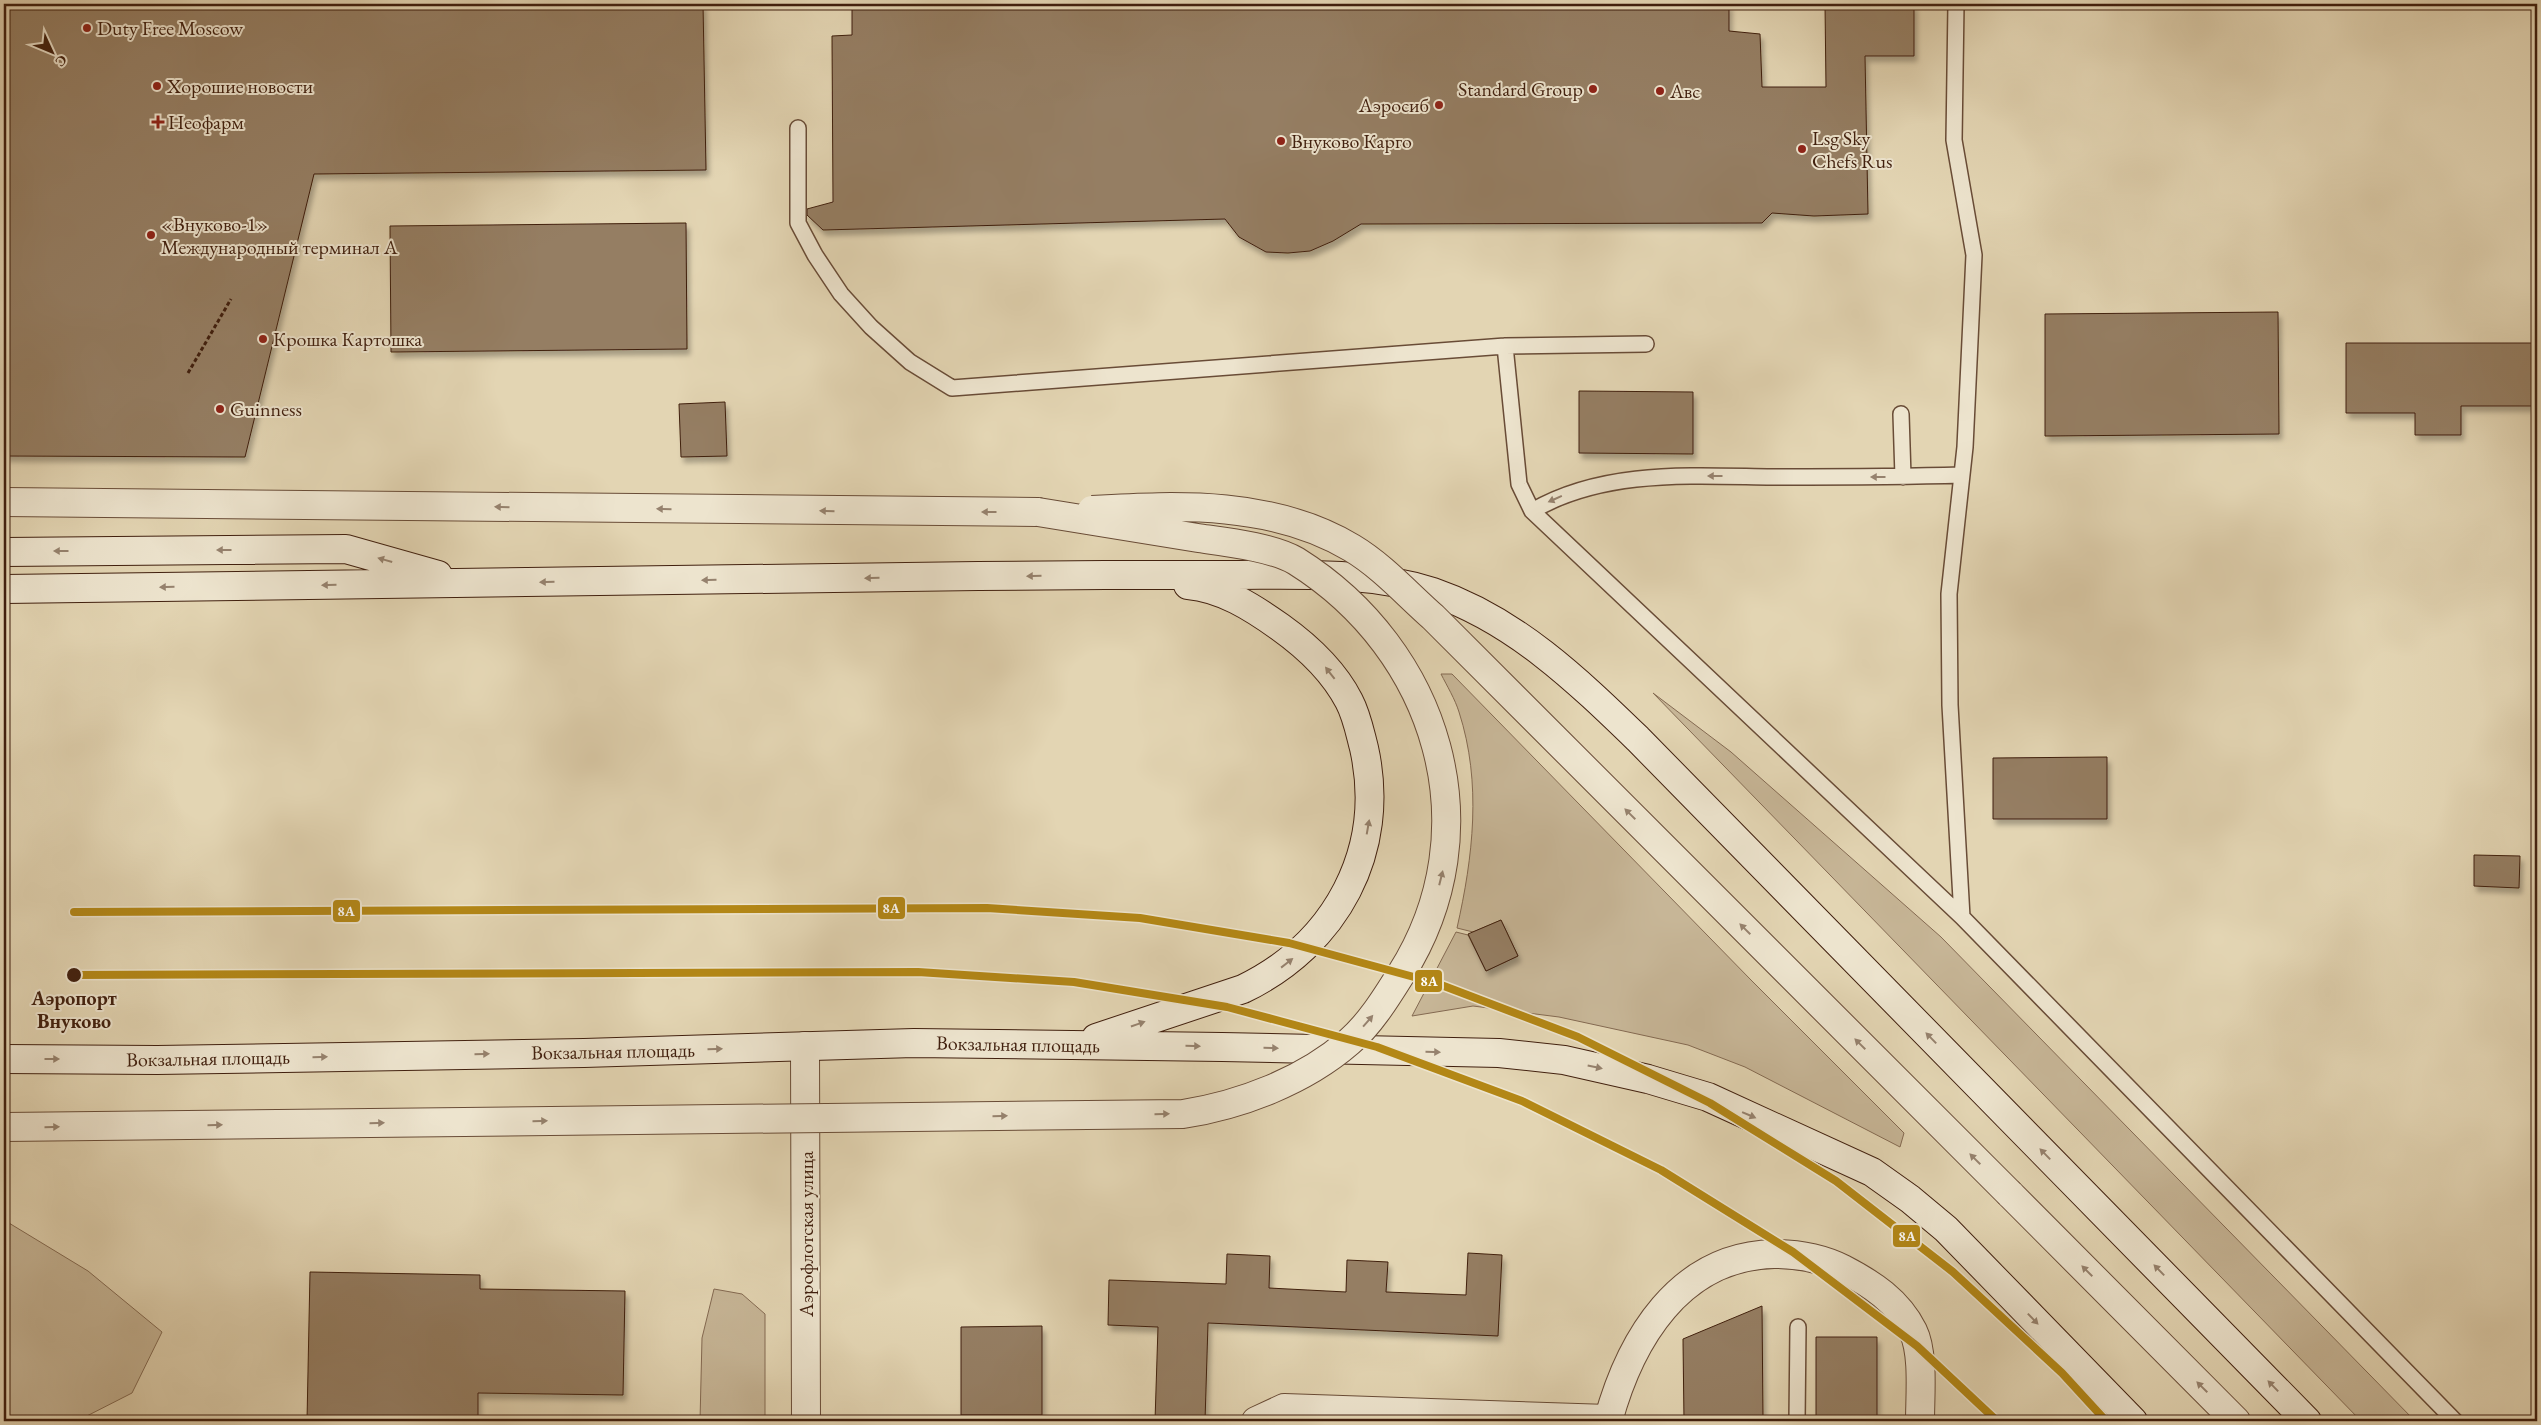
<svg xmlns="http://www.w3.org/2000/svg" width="2541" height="1425" viewBox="0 0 2541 1425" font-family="'EB Garamond',serif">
	<defs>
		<filter id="shadow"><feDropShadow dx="3" dy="5.5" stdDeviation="2.5" flood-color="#0004"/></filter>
	</defs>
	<rect width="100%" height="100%" fill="#e3d5b3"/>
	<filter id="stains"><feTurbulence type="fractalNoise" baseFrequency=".004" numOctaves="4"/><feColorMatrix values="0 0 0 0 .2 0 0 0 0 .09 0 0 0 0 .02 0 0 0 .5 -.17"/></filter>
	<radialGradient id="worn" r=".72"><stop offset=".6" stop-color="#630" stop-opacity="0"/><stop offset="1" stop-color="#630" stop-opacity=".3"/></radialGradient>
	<path fill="#c7b697" stroke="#846a52" d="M1441,674H1452L1751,980L1904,1133L1900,1147L1745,1067L1688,1045L1559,1017L1473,1006L1412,1016L1456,932L1468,935L1486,971L1518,956L1501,920L1473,932L1457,928C1473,857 1482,783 1459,712C1455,699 1447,686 1441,674Z
		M1653,693L1731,752L1941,937L2415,1421H2361Z
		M4,1220L88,1271L162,1332L132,1393L77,1421H4Z
		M714,1289L742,1294L765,1314V1421H700L702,1338Z"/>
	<path fill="#957e64" stroke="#401f0e" filter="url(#shadow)" d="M4,4H703L706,170L314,174L245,457L4,456Z
		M852,4H1729V31L1760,34L1762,87H1826L1825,4H1914V56H1865L1868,214L1814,216L1772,213L1762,223L1361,224L1333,241L1310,251L1288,253L1266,252L1239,237L1225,219L823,230L807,215V209L833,202L832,36L852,35Z
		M686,223L687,349L391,352L390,226Z
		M2278,312L2279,434L2045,436V314Z
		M2346,343H2537V406H2461V435H2415V413H2346Z
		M1579,391L1693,392V454L1579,453Z
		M725,402L727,456L681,457L679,404Z
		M2107,757V819H1993V758Z
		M2474,855L2520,856L2519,888L2474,886Z
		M1501,920L1518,956L1486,971L1468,934Z
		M1468,1253L1502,1255L1498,1336L1208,1323L1205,1421H1155L1158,1327L1108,1325L1109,1280L1226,1284L1227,1254L1270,1256L1269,1288L1346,1292L1347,1260L1388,1262L1386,1292L1466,1295Z
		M310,1272L480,1275V1289L625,1291L623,1395L478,1393V1421H307Z
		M1762,1306L1763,1421H1684L1683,1339Z
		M1042,1326V1415H961V1327Z
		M1816,1337H1877V1421H1816Z"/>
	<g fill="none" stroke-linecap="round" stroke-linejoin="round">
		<g stroke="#694c37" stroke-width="18">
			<path id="service" d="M1956,4L1954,140L1974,255L1965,447L1949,594L1950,705L1962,917
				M798,128V223L815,255L841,294L871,327L910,362L952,388L1505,346L1646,344
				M1505,346L1519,484L1532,511L1962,917L2455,1421
				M1901,414L1903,477
				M1532,511C1604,469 1692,476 1772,477C1835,477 1898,477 1961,475
				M1797,1421L1798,1327"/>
		</g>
		<g stroke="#694c37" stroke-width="30">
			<path id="minor" d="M805,1046L806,1421
				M1256,1421L1284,1408L1608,1419
				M1608,1421C1630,1340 1679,1256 1774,1254C1799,1254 1821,1258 1843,1269C1872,1284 1898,1301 1913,1331C1924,1353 1920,1396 1920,1421"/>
		</g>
		<g stroke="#694c37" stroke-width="30">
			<path id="tertiary" d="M4,502L1038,512
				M2010,1194L2236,1421"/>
		</g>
		<g stroke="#401f0e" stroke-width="30">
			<path id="secondary" d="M4,552L346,549L438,575
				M4,589C328,585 653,581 978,576C1063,575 1147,575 1232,575C1299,575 1368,571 1433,592C1515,620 1577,680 1638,739L2307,1421
				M1096,1038L1243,989C1336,944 1387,851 1364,748C1360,733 1357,716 1349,701C1333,670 1308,647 1280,627C1252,607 1222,588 1188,585
				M4,1059L157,1060L584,1053L914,1043L1222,1047L1499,1053L1564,1060L1648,1079L1708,1097L1872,1172L1910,1199L1946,1229L2133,1421"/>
		</g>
		<path stroke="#401f0e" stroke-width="3" stroke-dasharray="4 2.5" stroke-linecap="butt" d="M188,373L231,299"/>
		<use href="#service" stroke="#ede4ce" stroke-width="15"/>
		<use href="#minor" stroke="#ede4ce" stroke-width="28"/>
		<use href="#tertiary" stroke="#ede4ce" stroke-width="28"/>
		<use href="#secondary" stroke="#ede4ce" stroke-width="28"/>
		<g stroke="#694c37" stroke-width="30" stroke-linecap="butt">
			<path id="tertiary-bridge" d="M1092,510C1180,505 1274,501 1352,548C1382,566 1407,594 1433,617L2010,1194
				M4,1127L1183,1114C1241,1105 1304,1081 1349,1042C1370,1024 1386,998 1401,974C1493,829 1438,650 1296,561C1272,547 1226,542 1198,538C1145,529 1091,521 1038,512"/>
		</g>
		<use href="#tertiary-bridge" stroke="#ede4ce" stroke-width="28"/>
		<g stroke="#ede4ce" stroke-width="11">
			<path id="metro-1" d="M74,912L987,908L1140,918L1289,943L1436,983L1578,1037L1710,1103L1836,1181L1953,1272L2062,1373L2106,1421
				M72,975L918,972L1074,982L1227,1007L1377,1047L1522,1101L1661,1170L1793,1252L1917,1346L1997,1421"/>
		</g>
		<use href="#metro-1" stroke="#b38716" stroke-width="8"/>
	</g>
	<defs><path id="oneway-solid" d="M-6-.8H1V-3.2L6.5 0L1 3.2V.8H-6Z" transform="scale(1.25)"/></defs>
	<g fill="#96826e">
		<use href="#oneway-solid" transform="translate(1715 476) rotate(180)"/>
		<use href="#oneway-solid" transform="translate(1878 477) rotate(-180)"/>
		<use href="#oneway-solid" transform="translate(1555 499) rotate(156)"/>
		<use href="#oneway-solid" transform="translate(502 507) rotate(-179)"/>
		<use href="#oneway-solid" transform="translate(664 509) rotate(-179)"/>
		<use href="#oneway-solid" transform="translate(827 511) rotate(-179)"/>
		<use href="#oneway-solid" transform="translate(989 512) rotate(180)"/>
		<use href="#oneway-solid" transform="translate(224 550) rotate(180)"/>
		<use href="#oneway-solid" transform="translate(61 551) rotate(180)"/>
		<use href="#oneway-solid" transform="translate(385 560) rotate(-164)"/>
		<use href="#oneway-solid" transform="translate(1034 576) rotate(179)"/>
		<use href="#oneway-solid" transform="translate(872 578) rotate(179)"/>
		<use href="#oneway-solid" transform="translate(709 580) rotate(179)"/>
		<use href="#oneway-solid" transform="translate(547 582) rotate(179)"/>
		<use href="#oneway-solid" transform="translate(329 585) rotate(179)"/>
		<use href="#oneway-solid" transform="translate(167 587) rotate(179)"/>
		<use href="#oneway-solid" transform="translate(1330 673) rotate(-128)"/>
		<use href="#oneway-solid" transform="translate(1630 814) rotate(-135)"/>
		<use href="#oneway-solid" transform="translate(1368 827) rotate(-80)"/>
		<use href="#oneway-solid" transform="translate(1441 878) rotate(-76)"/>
		<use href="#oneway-solid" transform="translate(1745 929) rotate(-135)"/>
		<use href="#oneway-solid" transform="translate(1287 963) rotate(-38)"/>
		<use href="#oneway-solid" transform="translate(1368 1021) rotate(-49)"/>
		<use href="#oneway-solid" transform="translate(1138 1024) rotate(-19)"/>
		<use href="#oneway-solid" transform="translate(1931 1038) rotate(-134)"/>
		<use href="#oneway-solid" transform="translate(1860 1044) rotate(-135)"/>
		<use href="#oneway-solid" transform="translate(1193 1046) rotate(1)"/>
		<use href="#oneway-solid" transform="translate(1271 1048) rotate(1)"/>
		<use href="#oneway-solid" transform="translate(715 1049) rotate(-2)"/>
		<use href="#oneway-solid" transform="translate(1433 1052) rotate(1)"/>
		<use href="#oneway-solid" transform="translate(482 1054) rotate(-1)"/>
		<use href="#oneway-solid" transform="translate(320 1057) rotate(-1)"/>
		<use href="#oneway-solid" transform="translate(52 1059)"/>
		<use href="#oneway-solid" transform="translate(1595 1067) rotate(12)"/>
		<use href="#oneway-solid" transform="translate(1162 1114) rotate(-1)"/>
		<use href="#oneway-solid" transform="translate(1749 1115) rotate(23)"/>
		<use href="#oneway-solid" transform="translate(1000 1116) rotate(-1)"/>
		<use href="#oneway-solid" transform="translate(540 1121) rotate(-1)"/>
		<use href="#oneway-solid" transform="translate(377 1123) rotate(-1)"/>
		<use href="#oneway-solid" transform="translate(215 1125) rotate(-1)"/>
		<use href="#oneway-solid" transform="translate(52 1127) rotate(-1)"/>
		<use href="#oneway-solid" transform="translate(2045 1154) rotate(-134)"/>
		<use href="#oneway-solid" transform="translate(1975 1159) rotate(-135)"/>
		<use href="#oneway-solid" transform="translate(2159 1270) rotate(-134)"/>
		<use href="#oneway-solid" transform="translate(2087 1271) rotate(-135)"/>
		<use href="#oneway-solid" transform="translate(2033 1319) rotate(46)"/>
		<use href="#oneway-solid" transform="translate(2273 1386) rotate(-134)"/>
		<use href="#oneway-solid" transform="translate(2202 1387) rotate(-135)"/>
	</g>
	<g fill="#8f2418" stroke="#ede4ce" stroke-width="2">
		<circle cx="87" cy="28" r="5"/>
		<circle cx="157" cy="86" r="5"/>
		<circle cx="1593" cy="89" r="5"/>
		<circle cx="1660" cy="91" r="5"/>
		<circle cx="1439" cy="105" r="5"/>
		<path d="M155.5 114.5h5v5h5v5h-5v5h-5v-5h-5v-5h5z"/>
		<circle cx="1281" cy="141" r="5"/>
		<circle cx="1802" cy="149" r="5"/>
		<circle cx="151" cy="235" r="5"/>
		<circle cx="263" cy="339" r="5"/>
		<circle cx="220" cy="409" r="5"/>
	</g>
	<circle fill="#401f0e" stroke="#ede4ce" stroke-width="2" cx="74" cy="975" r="8"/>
	<g text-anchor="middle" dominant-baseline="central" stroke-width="4" stroke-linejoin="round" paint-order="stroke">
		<g font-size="20" fill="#401f0e" stroke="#ede4ce" text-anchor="start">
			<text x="97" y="28">Duty Free Moscow</text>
			<text x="167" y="86">Хорошие новости</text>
			<text x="1583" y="89" text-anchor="end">Standard Group</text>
			<text x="1670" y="91">Авс</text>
			<text x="1429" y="105" text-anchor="end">Аэросиб</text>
			<text x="168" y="122">Неофарм</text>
			<text x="1812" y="138">Lsg Sky<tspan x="1812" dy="23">Chefs Rus</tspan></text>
			<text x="1291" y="141">Внуково Карго</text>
			<text x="161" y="224">«Внуково-1»<tspan x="161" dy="23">Международный терминал А</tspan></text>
			<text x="273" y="339">Крошка Картошка</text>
			<text x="230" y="409">Guinness</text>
		</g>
		<g font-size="20" font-weight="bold" fill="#401f0e" stroke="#ede4ce">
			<text x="74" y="998">Аэропорт<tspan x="74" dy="23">Внуково</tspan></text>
		</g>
		<g font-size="20" fill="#401f0e" stroke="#ede4ce">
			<text transform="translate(1018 1044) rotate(1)">Вокзальная площадь</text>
			<text transform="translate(613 1051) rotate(-1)">Вокзальная площадь</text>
			<text transform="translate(208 1058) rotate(-1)">Вокзальная площадь</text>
			<text transform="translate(806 1234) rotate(-90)">Аэрофлотская улица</text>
		</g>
	</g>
	<g stroke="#ede4ce" stroke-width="2">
		<rect x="877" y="896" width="29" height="24" rx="5" fill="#b38716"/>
		<rect x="332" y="899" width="29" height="24" rx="5" fill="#b38716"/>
		<rect x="1414" y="969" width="29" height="24" rx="5" fill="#b38716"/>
		<rect x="1892" y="1224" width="29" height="24" rx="5" fill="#b38716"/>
	</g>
	<g font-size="14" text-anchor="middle" font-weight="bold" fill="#fff">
		<text x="891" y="913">8А</text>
		<text x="346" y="916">8А</text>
		<text x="1429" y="986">8А</text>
		<text x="1907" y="1241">8А</text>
	</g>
	<rect width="2541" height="1425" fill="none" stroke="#e3d5b3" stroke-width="20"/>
	<rect x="5" y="5" width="2531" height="1415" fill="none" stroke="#401f0e" stroke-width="2.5"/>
	<rect x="10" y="10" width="2521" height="1405" fill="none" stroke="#401f0e"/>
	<g transform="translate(52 52) rotate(134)" stroke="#ede4ce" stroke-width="4" paint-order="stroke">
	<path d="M0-4L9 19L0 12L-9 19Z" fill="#401f0e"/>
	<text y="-8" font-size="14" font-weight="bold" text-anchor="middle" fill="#401f0e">С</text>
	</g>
	<rect width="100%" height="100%" filter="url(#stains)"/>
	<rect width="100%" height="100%" fill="url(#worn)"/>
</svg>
